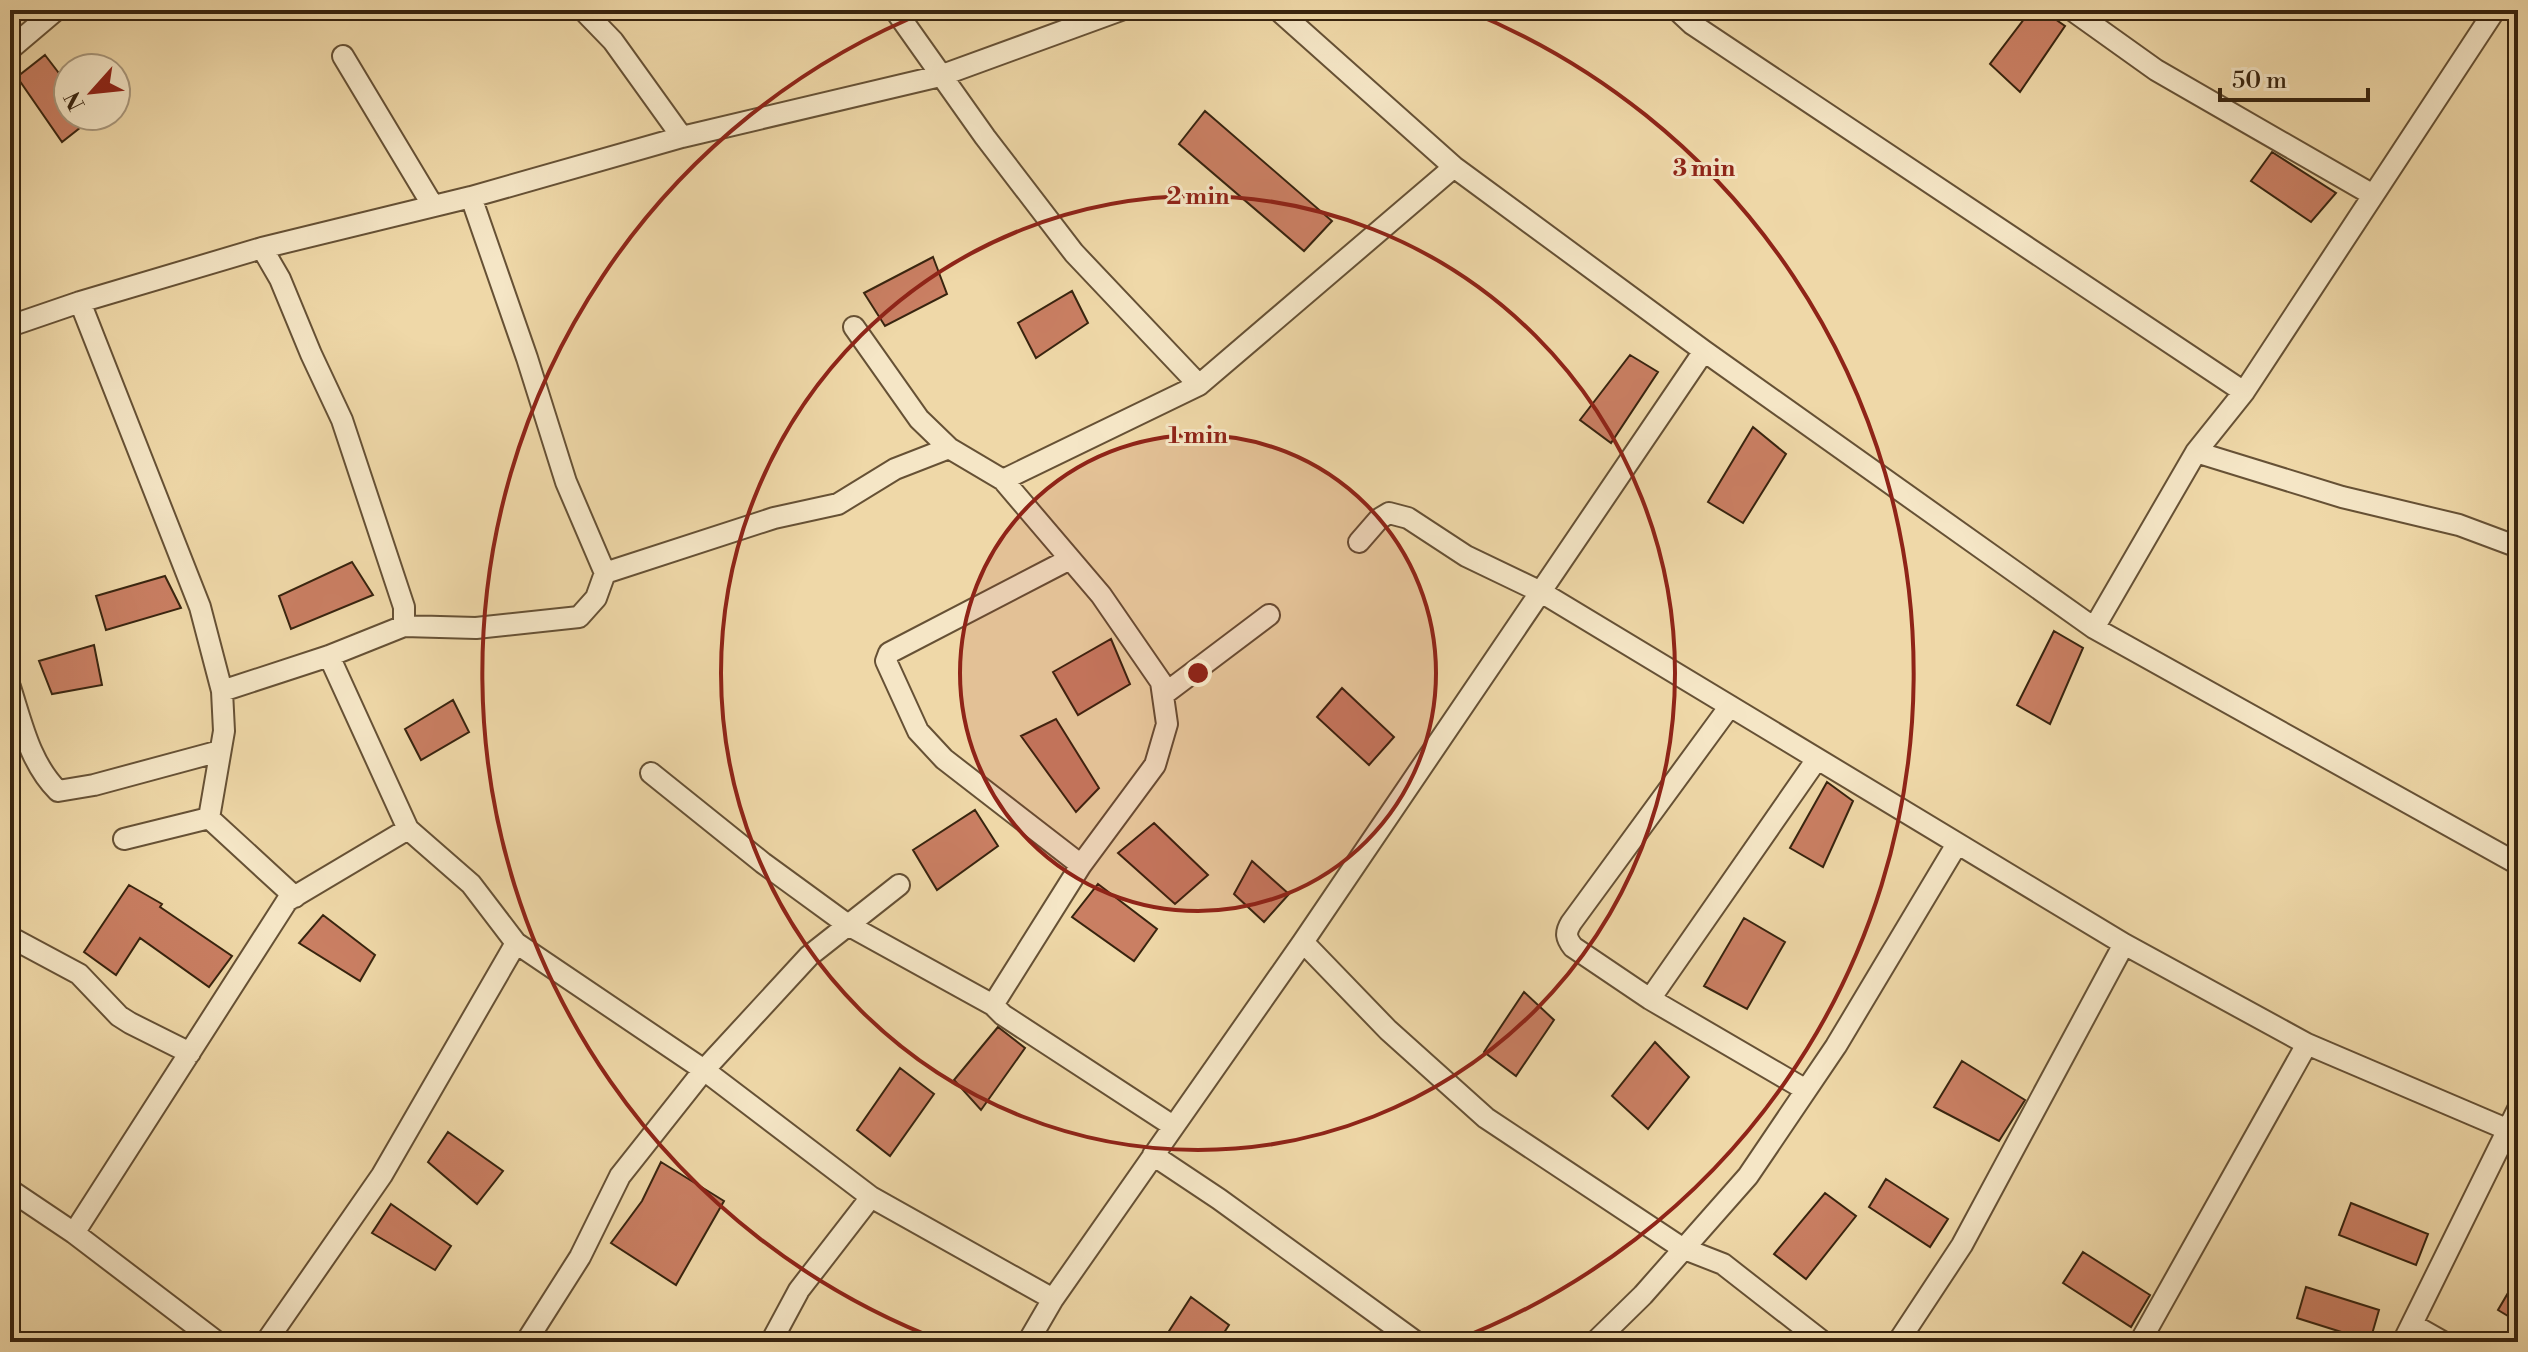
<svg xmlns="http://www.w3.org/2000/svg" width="2528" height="1352" viewBox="0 0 2528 1352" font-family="'Libre Bodoni',serif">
	<rect width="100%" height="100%" fill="#efd8a8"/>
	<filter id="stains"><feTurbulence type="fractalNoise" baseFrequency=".0025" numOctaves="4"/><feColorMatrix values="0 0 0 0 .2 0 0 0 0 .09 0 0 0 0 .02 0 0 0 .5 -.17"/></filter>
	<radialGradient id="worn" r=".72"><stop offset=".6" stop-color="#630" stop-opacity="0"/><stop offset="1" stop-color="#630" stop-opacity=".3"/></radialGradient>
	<path fill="#ca7f63" stroke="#38240f" stroke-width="2" d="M2031,10H2042L2065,26L2020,92L1990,64Z
		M45,55L68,85V116H95L62,142L17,77Z
		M1205,111L1332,221L1304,251L1179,144Z
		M2272,152L2336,193L2311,222L2251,181Z
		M933,257L947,294L885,326L864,293Z
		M1072,291L1088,323L1036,358L1018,323Z
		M1630,355L1658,372L1611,443L1580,420Z
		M1753,427L1786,454L1743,523L1708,502Z
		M352,562L373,595L291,629L279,596Z
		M165,576L181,608L106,630L96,596Z
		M2054,631L2083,648L2050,724L2017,705Z
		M1111,639L1130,684L1078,715L1053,672Z
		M94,645L102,685L52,694L39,661Z
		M1342,688L1394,737L1369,765L1317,717Z
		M453,700L469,732L421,760L405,729Z
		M1056,719L1099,788L1076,812L1021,736Z
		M1827,782L1853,801L1823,867L1790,848Z
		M975,810L998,846L937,890L913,850Z
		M1154,823L1208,875L1175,904L1118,853Z
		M1252,861L1289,894L1264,922L1234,894Z
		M1098,884L1157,929L1134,961L1072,917Z
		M129,885L162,904L160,907L232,956L209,987L140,938L116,975L84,952Z
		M323,915L375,955L360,981L299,943Z
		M1744,918L1785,942L1747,1009L1704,986Z
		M1524,992L1554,1020L1516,1076L1484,1052Z
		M998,1027L1025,1048L981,1110L954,1080Z
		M1655,1042L1689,1077L1648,1129L1612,1096Z
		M1962,1061L2025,1100L1999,1141L1934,1107Z
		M900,1068L934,1094L890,1156L857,1130Z
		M448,1132L503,1171L477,1204L428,1162Z
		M661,1162L724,1201L676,1285L611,1243L642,1201Z
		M1886,1179L1948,1219L1930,1247L1869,1207Z
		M1825,1193L1856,1216L1806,1279L1774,1254Z
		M2351,1203L2428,1234L2416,1265L2339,1235Z
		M391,1204L451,1246L435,1270L372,1233Z
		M2083,1252L2150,1295L2131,1327L2063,1283Z
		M2518,1276V1322L2498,1310Z
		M2306,1287L2379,1310L2370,1341L2297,1318Z
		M1191,1297L1229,1325L1218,1342H1162Z"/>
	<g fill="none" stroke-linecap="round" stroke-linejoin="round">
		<g stroke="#665135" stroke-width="24">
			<path id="minor" d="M583,10L613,41L682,137
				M895,10L985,137L1074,253L1199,385L1454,167
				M1278,10L1454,167L1704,351L2094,628L2518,864
				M1677,10L1692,24L2244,392
				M2072,10L2156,70L2373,195
				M10,49L56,10
				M343,56L433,206
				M471,197L527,358L566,482L605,573L774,518L838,504L895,469L949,448
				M80,302L200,607L222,691L224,731L209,818
				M10,326L80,302L262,248L471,197L682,137L940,76L1121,10
				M854,327L919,419L949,448L1003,480L1101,595L1161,682L1167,724L1155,765L1081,865
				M2196,452L2342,497L2459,525L2518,547
				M1003,480L1199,385
				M1359,542L1379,519L1389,513L1408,518L1466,556L1541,592L2124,944L2307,1044L2518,1134
				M404,626L476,628L579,617L596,598L605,573
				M2094,628L2196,452L2244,392L2495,10
				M329,656L408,829L471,884L516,943L704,1070L871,1197L1053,1299
				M10,687C22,724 30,763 58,791L94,785L220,751
				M222,691L329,656L404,626V607L342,420L311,354L280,279L262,248
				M1163,695L1269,615
				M1730,706L1571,923C1565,933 1566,938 1573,947L1650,999L1806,1090
				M651,773L763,863L848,925L993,1005L1003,1015L1173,1126
				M209,818L295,897
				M124,839L209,818
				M10,937L79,974L119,1016L130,1023L190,1053
				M1303,942L1388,1030L1486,1118L1682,1248L1723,1264L1823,1342
				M1650,999L1817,759
				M993,1005L1081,865L944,759L918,731L886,661L889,653L1070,559
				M1153,1155L1219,1199L1416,1342
				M10,1190L74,1233L217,1342
				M74,1233L287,901L408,829
				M2413,1325L2443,1342
				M266,1342L382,1175L516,943
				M526,1342L580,1257L620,1176L704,1070L809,956L899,885
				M771,1342L799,1290L871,1197
				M1028,1342L1053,1299L1303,942L1704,351
				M1595,1342L1643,1295L1748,1176L1836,1046L1957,844
				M1898,1342L1962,1245L2124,944
				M2140,1342L2307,1044
				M2403,1342L2518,1109"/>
		</g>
		<use href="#minor" stroke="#f5e6c6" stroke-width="20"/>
	</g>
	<circle cx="1198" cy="673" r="238" fill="#8f2418" fill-opacity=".12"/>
	<g fill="none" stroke="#8f2418" stroke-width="4">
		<circle cx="1198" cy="673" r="238"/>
		<circle cx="1198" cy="673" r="477"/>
		<path d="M942 1341A715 715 0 0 1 930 10M1466 10A715 715 0 0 1 1454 1341"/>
	</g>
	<circle cx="1198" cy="673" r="12" fill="#8f2418" stroke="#f5e6c6" stroke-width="4"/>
	<g font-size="24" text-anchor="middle" font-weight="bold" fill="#8f2418" stroke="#f5e6c6" stroke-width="6" stroke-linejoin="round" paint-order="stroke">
		<text x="1704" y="176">3 min</text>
		<text x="1198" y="204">2 min</text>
		<text x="1198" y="443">1 min</text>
	</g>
	<rect width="2528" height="1352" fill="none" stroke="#efd8a8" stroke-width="40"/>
	<rect x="12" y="12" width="2504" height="1328" fill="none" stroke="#38240f" stroke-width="4"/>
	<rect x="20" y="20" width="2488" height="1312" fill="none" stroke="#38240f" stroke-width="2"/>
	<g transform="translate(92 92) rotate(243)"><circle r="38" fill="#f5e6c6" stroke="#a9987d" stroke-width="2"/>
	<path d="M0-6L14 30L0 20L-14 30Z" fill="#8f2418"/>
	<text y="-12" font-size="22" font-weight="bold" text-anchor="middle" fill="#38240f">N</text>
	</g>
	<path d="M2220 88v12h148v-12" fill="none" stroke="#38240f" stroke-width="4"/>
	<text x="2232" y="88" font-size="24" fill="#38240f" stroke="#f5e6c6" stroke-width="6" paint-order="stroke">50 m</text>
	<rect width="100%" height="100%" filter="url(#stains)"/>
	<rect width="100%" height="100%" fill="url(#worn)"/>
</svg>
